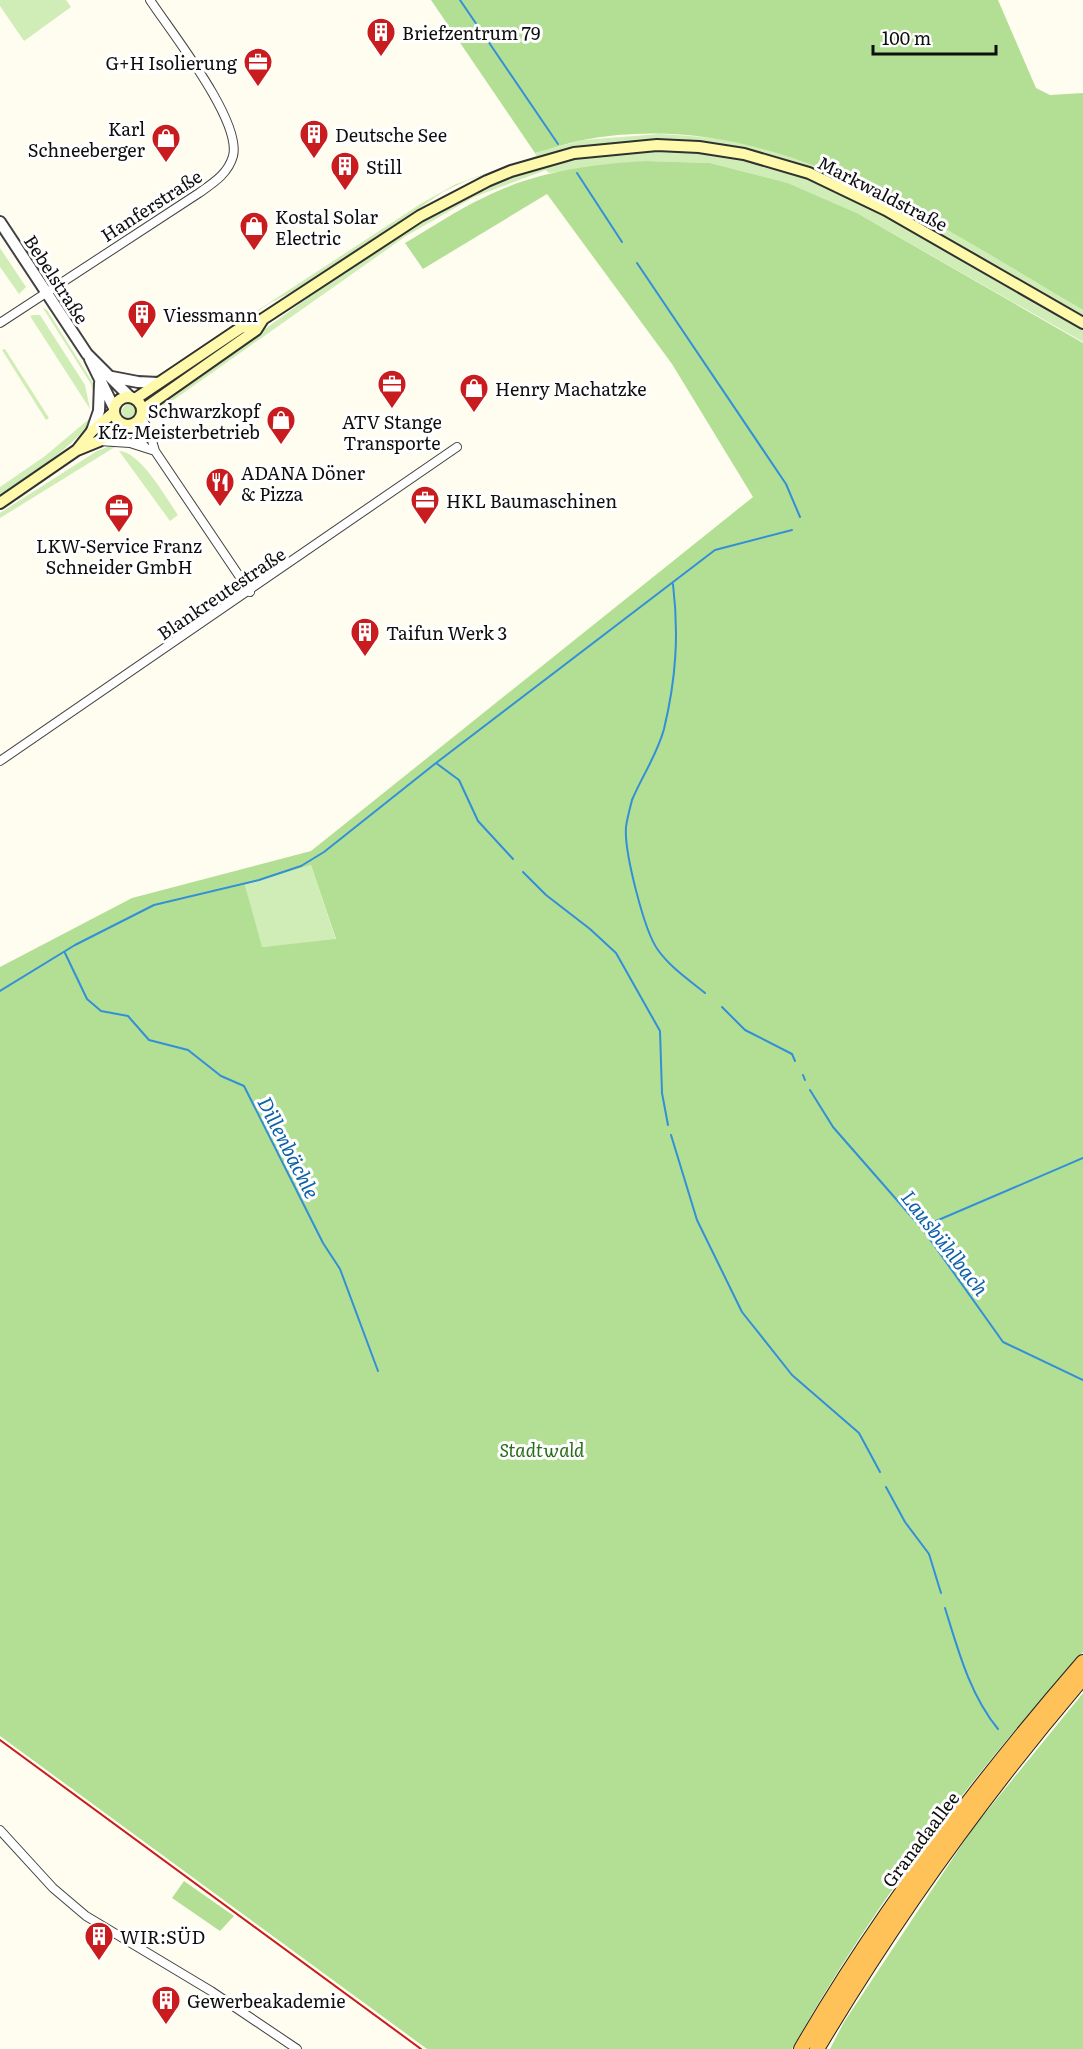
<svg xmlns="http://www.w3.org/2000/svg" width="1083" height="2049" viewBox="0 0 1083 2049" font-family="Literata,serif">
	<rect width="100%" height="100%" fill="#fffdf0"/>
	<path fill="#d1edb7" d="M0,0H66L71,7L24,41L0,6Z
		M659,134C692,136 726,138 758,147C876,179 979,249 1083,310V342L857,213L788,183L710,163L646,161L549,173L546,170L474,197L406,236L155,413L161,406C216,365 271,324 327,284C396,237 464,191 543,164L537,157L466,181L443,192L314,281L270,303L162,375L147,378L160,374L422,203L456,184L536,156L535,153L583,140Z
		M0,248L26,287L19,294L0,267Z
		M43,308L47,310L93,383L95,399L91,384Z
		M34,315H40L85,385L90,409L30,316Z
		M251,326L253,327L148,403L145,398Z
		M5,349L49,418L46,420L2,350Z
		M122 412a8 8 0 1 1 16 0a8 8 0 1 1-16 0Z
		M92,413L95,414C79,445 29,475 0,495V487L45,456L89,419Z
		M112,445L115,447L0,518V513L97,451Z
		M119,451C140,451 166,498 178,515L170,521Z
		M311,865L336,940L261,947L245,885Z"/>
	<path fill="#b3df95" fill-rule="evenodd" d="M431,0H998L1036,88L1050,95L1083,93V310C930,221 770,105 583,140C567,143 551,149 535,153Z
		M646,161L710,163L788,183L857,213L1083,343V1652C973,1774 872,1906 792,2049H427L0,1736V967L132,898L311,851L753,497L672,364L547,194L423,269L405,243C431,228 457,210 485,197C534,172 591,164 646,161ZM311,865L336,939L262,947L245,885Z
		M1083,1693V2049H830L844,2022L973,1828Z
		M184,1881L234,1916L220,1931L172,1898Z"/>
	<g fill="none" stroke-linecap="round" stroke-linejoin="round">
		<path stroke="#338fd7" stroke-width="2" d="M460,0L558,144
			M577,173L622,242
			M637,263L786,484L800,517
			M673,584C679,635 676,679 664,729C657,755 642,776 632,800C630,808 627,819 626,827C624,851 644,931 658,950C670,967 689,980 705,993
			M436,763L459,780L478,821L513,859
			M523,872L546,895L590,929L616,953L660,1031L662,1093L668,1125
			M65,953L87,999L101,1011L128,1016L149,1040L188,1050L221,1076L244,1086L323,1243L340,1269L378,1371
			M0,991L75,945L154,905L259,880L301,866L324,852L436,763L715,550L792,530
			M722,1007L745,1030L792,1054L795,1061
			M803,1075L805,1080
			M810,1090L833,1127L924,1231L1003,1342L1083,1380
			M671,1135L697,1220L742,1312L792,1375L859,1433L880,1472
			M922,1227L1083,1158
			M886,1487L905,1522L929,1554L941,1593
			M945,1608C958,1650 970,1695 998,1729"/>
		<g stroke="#424242" stroke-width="10">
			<path id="minor" d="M0,323L199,193C213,183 228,174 233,156C242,121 171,32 150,0
				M141,418L149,430L155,451L250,592
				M127,425L146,448
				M99,441L130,443L155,451
				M0,761L457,447
				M0,1830L53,1888L86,1916L211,1991L297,2049"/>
		</g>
		<g stroke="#424242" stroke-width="14">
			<path id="tertiary" d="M0,222L87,354L130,397
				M90,359L114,408
				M112,377L138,382L158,383
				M92,431L99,411L100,383"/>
		</g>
		<g stroke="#313131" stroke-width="14">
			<path id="secondary" d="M114 411a14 14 0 1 1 28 0a14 14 0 1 1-28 0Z
				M135,399L239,329L263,319L420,216L487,181L511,171L574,153L657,145L699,147L744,154L809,173L886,210L1083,323
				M142,410L256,330L263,319
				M77,450L92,431L114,412
				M0,503L77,450L99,441L122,424"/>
		</g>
		<g stroke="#202020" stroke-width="16">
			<path id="trunk" d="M801,2049C881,1911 979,1782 1083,1662
				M817,2049C895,1918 984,1794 1083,1678"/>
		</g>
		<use href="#minor" stroke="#fff" stroke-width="8"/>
		<use href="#tertiary" stroke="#fff" stroke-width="10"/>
		<use href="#secondary" stroke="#fff9ab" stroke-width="10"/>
		<use href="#trunk" stroke="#fec258" stroke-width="14"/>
		<path stroke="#c91c1e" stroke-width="2" d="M0,1740L421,2049"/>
	</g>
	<defs>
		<g id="building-pin" transform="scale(1.5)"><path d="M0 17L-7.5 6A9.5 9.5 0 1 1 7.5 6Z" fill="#c91c1e" stroke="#fff"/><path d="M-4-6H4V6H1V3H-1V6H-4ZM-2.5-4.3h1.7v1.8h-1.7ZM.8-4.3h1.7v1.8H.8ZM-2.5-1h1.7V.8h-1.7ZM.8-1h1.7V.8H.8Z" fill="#fff"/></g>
		<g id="office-pin" transform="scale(1.5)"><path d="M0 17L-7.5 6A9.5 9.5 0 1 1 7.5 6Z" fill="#c91c1e" stroke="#fff"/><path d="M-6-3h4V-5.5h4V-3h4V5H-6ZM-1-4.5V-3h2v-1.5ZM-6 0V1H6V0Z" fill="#fff"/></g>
		<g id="shop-pin" transform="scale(1.5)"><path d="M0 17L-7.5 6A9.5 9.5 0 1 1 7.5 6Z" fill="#c91c1e" stroke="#fff"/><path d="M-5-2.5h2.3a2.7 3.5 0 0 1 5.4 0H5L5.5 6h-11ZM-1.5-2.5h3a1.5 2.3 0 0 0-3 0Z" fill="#fff"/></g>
		<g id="restaurant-pin" transform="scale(1.5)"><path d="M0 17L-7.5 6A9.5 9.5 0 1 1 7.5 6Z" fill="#c91c1e" stroke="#fff"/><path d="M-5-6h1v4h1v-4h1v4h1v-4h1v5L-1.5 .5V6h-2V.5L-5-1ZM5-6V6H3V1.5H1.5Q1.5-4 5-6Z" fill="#fff"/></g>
	</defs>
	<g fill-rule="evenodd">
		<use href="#building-pin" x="381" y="32"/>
		<use href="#office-pin" x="258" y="62"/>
		<use href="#building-pin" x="314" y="134"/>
		<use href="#shop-pin" x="166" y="138"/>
		<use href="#building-pin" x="345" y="166"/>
		<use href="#shop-pin" x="254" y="226"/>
		<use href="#building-pin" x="142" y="314"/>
		<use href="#office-pin" x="392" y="384"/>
		<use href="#shop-pin" x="474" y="388"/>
		<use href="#shop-pin" x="281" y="420"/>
		<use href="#restaurant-pin" x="220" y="482"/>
		<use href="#office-pin" x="425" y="500"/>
		<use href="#office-pin" x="119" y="508"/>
		<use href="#building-pin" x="365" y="632"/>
		<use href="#building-pin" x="99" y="1936"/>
		<use href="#building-pin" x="166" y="2000"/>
	</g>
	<g text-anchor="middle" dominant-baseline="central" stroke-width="6" stroke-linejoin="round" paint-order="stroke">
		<g font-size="18" fill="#0f0f0f" stroke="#fff" text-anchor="start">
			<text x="402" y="32">Briefzentrum 79</text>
			<text x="237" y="62" text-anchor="end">G+H Isolierung</text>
			<text x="145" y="128" text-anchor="end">Karl<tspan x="145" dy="21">Schneeberger</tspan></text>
			<text x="335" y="134">Deutsche See</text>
			<text x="366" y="166">Still</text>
			<text x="275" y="216">Kostal Solar<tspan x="275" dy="21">Electric</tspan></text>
			<text x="163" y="314">Viessmann</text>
			<text x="495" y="388">Henry Machatzke</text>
			<text x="260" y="410" text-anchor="end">Schwarzkopf<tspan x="260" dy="21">Kfz-Meisterbetrieb</tspan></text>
			<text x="392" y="421" text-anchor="middle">ATV Stange<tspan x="392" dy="21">Transporte</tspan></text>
			<text x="241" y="472">ADANA Döner<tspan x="241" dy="21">&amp; Pizza</tspan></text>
			<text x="446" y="500">HKL Baumaschinen</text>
			<text x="119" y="545" text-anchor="middle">LKW-Service Franz<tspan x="119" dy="21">Schneider GmbH</tspan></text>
			<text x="386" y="632">Taifun Werk 3</text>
			<text x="120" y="1936">WIR:SÜD</text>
			<text x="187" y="2000">Gewerbeakademie</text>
		</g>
		<g font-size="18" fill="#0f0f0f" stroke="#fff">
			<text transform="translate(883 193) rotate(27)">Markwaldstraße</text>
			<text transform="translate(151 205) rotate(-33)">Hanferstraße</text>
			<text transform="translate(57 279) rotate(57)">Bebelstraße</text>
			<text transform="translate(221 593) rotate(-34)">Blankreutestraße</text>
			<text transform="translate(920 1839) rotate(-53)">Granadaallee</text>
		</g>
		<g font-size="18" font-style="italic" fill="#286c1a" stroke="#fff">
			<text x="542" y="1449">Stadtwald</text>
		</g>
		<g font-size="20" font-style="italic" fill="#0e60aa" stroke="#fff">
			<text transform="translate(290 1147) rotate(63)">Dillenbächle</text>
			<text transform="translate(946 1242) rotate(52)">Lausbühlbach</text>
		</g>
	</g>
	<path d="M873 45v9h123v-9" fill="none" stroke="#0f0f0f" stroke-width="3"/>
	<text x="882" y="45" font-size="18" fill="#0f0f0f" stroke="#ffffff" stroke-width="4.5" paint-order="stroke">100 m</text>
</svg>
